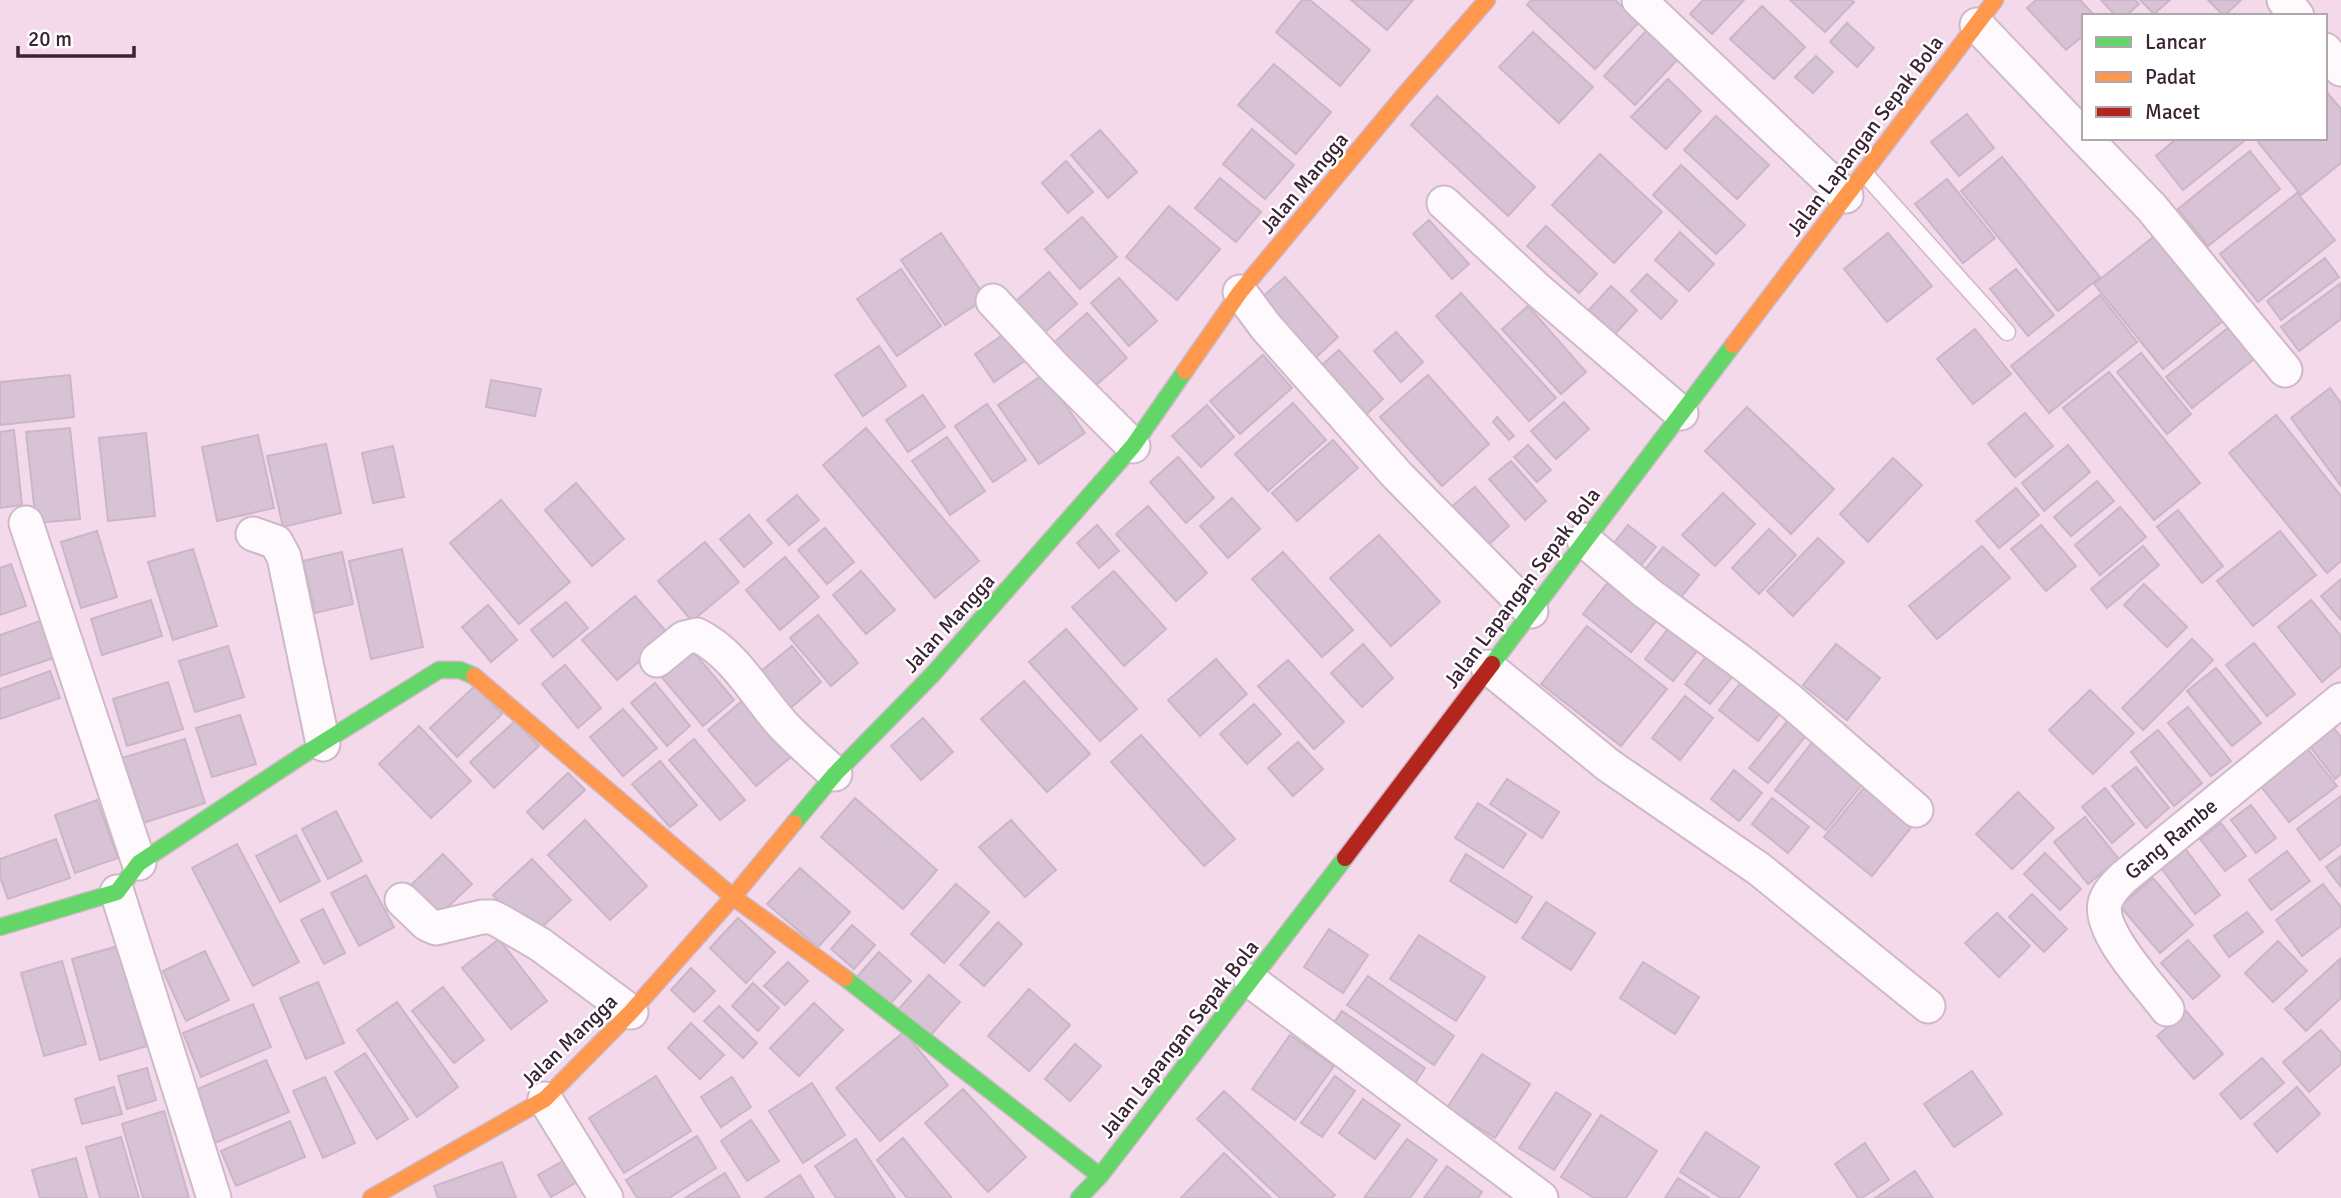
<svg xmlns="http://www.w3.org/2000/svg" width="2341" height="1198" viewBox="0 0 2341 1198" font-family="Signika,sans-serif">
	<rect width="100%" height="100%" fill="#f4d9eb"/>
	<path fill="#d7c3d5" stroke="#cab6c7" stroke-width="2" d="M1302,0H1310L1370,50L1340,86L1276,32Z
		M1351,0H1413L1387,30Z
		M1531,0H1615L1639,22L1595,69L1527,5Z
		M1703,0H1744L1712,34L1690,14Z
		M1790,0H1852L1854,2L1825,32Z
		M2036,0H2080L2095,16H2084V35L2066,50L2027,8Z
		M2101,0H2135L2139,4L2126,16H2116Z
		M2140,0H2170L2154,14Z
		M2208,0H2241L2224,16Z
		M1762,6L1805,47L1774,79L1730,39Z
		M1847,23L1874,48L1857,67L1830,42Z
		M1647,30L1678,59L1635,105L1604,76Z
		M1533,32L1593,87L1559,123L1499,67Z
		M1816,56L1833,72L1813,93L1795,77Z
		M1274,64L1331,112L1296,154L1238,105Z
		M1668,79L1701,111L1666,149L1631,117Z
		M2325,90L2341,109V163L2301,195L2258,142L2262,138H2325Z
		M1437,96L1535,187L1508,216L1411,125Z
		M1967,114L1994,148L1959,176L1931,142Z
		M1716,116L1769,165L1737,199L1684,150Z
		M1252,129L1294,165L1265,199L1223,164Z
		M1100,130L1137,172L1108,198L1071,155Z
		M2177,138H2241L2244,141L2183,190L2156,156Z
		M2250,151L2280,189L2208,246L2178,209Z
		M1600,154L1662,212L1614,263L1552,205Z
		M2002,157L2100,277L2058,311L1961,191Z
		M1066,161L1093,192L1068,213L1042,183Z
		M1681,165L1745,225L1716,254L1653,195Z
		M1220,178L1261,212L1236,242L1195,208Z
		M1947,179L1995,238L1963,263L1915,204Z
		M2297,193L2335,240L2258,302L2220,254Z
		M1169,206L1220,249L1177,300L1126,257Z
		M1082,217L1117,257L1080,289L1045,249Z
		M1429,220L1469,264L1452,279L1413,234Z
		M1546,226L1597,274L1579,293L1527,246Z
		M2161,231L2230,315L2163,369L2094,284Z
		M1680,232L1714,264L1689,291L1655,260Z
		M941,233L986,298L945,325L901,260Z
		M1888,233L1932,286L1887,322L1844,269Z
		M2325,258L2339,277L2281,320L2267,301Z
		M901,269L941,326L897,356L857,299Z
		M2016,269L2054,315L2028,336L1990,289Z
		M1049,272L1077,304L1037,339L1009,307Z
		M1647,274L1677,301L1661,319L1631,291Z
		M1285,277L1338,337L1313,360L1259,300Z
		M1119,278L1157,321L1129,346L1091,303Z
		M2341,283V319L2299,351L2281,327Z
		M1611,286L1637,310L1615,334L1589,310Z
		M1461,293L1556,398L1529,421L1436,316Z
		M2100,295L2137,342L2049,413L2011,366Z
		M1528,306L1586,372L1561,394L1502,329Z
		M1087,313L1127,358L1087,393L1047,349Z
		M2228,328L2254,359L2192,408L2166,377Z
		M1975,329L2011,374L1973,404L1937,359Z
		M1010,330L1029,358L994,382L975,354Z
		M1396,332L1423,362L1401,382L1374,351Z
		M879,346L906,386L863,416L835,375Z
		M1339,350L1383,399L1360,420L1316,370Z
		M2141,353L2191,414L2167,434L2117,372Z
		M1263,355L1292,388L1240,434L1210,401Z
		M2109,372L2200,483L2154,520L2063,408Z
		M1044,374L1085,433L1039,464L998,405Z
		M70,375L74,417L0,425V382Z
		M1428,375L1489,444L1442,486L1380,417Z
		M491,380L541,389L535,416L486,407Z
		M2330,388L2341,403V486L2291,418Z
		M923,395L945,427L908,452L886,420Z
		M1564,402L1589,429L1556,459L1531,431Z
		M1293,403L1326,440L1268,491L1235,454Z
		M987,404L1026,460L993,482L955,426Z
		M1207,405L1234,437L1201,467L1172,436Z
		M1747,407L1834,489L1791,534L1705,451Z
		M2025,413L2053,446L2015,477L1988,444Z
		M2276,415L2341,496V561L2327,573L2229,453Z
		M1497,417L1514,436L1509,440L1493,422Z
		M70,428L80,519L36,523L26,432Z
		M866,428L979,561L935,598L823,465Z
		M14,430L22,505L0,508V432Z
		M146,433L155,516L108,521L99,438Z
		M258,435L274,508L217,521L202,447Z
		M947,437L985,491L950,515L912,461Z
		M1333,440L1358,468L1297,521L1272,493Z
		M326,444L341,513L283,527L267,456Z
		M1528,445L1551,470L1537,482L1514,457Z
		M2068,445L2090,472L2044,511L2022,483Z
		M393,446L404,497L373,503L362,453Z
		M1178,457L1214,498L1186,523L1150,482Z
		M1893,458L1922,485L1868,542L1840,514Z
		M1511,461L1546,501L1525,520L1489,479Z
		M2097,481L2114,501L2071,536L2054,517Z
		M576,483L624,539L592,566L545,510Z
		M1475,487L1509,526L1486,547L1451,507Z
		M2016,488L2039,515L1999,548L1976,521Z
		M1723,493L1755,524L1715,566L1682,535Z
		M797,495L819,520L789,545L767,520Z
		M1232,498L1260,529L1228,558L1200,526Z
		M501,500L570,582L519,624L450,543Z
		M1148,506L1207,573L1176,601L1116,534Z
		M2120,507L2146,537L2100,575L2075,545Z
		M2178,510L2223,566L2202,583L2157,527Z
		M749,515L772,543L744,567L720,539Z
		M1097,525L1119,551L1099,568L1077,543Z
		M1628,525L1656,547L1637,570L1610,548Z
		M2041,525L2076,566L2046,591L2011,549Z
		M825,528L854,562L827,584L798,550Z
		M1769,529L1796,555L1759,594L1732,568Z
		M97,531L117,597L81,608L61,542Z
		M2280,531L2316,575L2253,626L2217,581Z
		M1379,535L1440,602L1391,646L1330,578Z
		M1818,538L1844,562L1793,616L1767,591Z
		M705,542L739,582L692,621L658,581Z
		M1982,546L2010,578L1937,639L1909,606Z
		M2143,546L2159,565L2107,608L2091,589Z
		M1663,547L1699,575L1673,607L1638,578Z
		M193,549L217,626L173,640L148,562Z
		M402,549L423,647L371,659L349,561Z
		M342,552L353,604L315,613L303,561Z
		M1283,552L1353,630L1322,657L1252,579Z
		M785,557L819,597L780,630L746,590Z
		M11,564L26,606L0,615V568Z
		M861,571L895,610L866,634L833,595Z
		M1114,571L1166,629L1124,666L1072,607Z
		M2341,579V620L2321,596Z
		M1609,581L1658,619L1631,652L1583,614Z
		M2144,584L2187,627L2167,647L2124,605Z
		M635,596L670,636L617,680L582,640Z
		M151,600L162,636L102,655L91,619Z
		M2311,600L2341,636V666L2322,682L2278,627Z
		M566,602L588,628L553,657L531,630Z
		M488,605L517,640L491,662L462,627Z
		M818,615L858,663L831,686L790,638Z
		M1677,617L1706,640L1673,681L1645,659Z
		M40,621L54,658L0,676V635Z
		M1587,626L1667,689L1621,746L1541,684Z
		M1066,629L1137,709L1100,741L1029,662Z
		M2192,639L2213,660L2143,730L2122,708Z
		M2254,643L2295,694L2267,716L2226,665Z
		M1363,644L1393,678L1362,707L1331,673Z
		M1836,644L1880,678L1847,720L1803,685Z
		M1715,645L1741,666L1710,704L1685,684Z
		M228,646L244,697L195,712L179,661Z
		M792,646L821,682L786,712L755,676Z
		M691,649L734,700L703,726L660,675Z
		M1216,659L1247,694L1200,736L1168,700Z
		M1288,660L1344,722L1314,749L1258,686Z
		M565,665L601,708L578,728L542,684Z
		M2216,668L2261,723L2232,746L2187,691Z
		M50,671L60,698L0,719V689Z
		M1750,671L1789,702L1758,741L1719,710Z
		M1024,681L1090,754L1047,792L981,719Z
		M168,682L183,729L127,746L113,699Z
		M655,683L690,726L667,746L631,703Z
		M475,686L502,714L457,757L430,728Z
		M2090,690L2134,733L2093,774L2049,730Z
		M1685,696L1713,718L1680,760L1652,738Z
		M743,700L791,757L756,786L708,730Z
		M1254,704L1281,734L1247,764L1220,734Z
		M2188,707L2231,761L2211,776L2168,723Z
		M623,709L657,748L623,776L590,737Z
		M240,715L256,764L212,777L196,728Z
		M1791,717L1809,732L1768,783L1749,768Z
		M923,718L953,752L921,780L891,746Z
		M515,721L539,746L494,788L470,762Z
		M2329,722L2341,737V774L2335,779L2305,740Z
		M419,726L471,781L431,818L379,764Z
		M2158,730L2202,783L2174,806L2131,752Z
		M1141,735L1235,839L1204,866L1111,762Z
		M1817,736L1868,777L1826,830L1775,790Z
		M185,739L205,803L143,823L122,758Z
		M694,739L745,800L720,820L669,760Z
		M1298,742L1323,769L1293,796L1268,768Z
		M2307,748L2337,786L2289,822L2259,784Z
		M660,761L697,805L670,827L632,784Z
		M2136,767L2169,808L2146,828L2112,786Z
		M1734,770L1762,793L1739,821L1711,799Z
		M568,773L585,790L543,829L527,812Z
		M1507,779L1559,812L1542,838L1490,804Z
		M1866,785L1914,824L1872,876L1824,837Z
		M2105,788L2134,824L2112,843L2082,807Z
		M2018,792L2054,828L2012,869L1976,834Z
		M2341,796V844L2320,860L2297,829Z
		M855,798L937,870L903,909L821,837Z
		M1772,798L1809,827L1788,853L1752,824Z
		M97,800L118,858L75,873L55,815Z
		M1478,803L1526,834L1503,868L1455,838Z
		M2251,805L2276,838L2256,853L2231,820Z
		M336,811L362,861L328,879L302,829Z
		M2085,817L2119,859L2088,884L2054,842Z
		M585,820L647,886L610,920L548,855Z
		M1011,820L1056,870L1025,897L979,847Z
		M2221,823L2246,856L2225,871L2200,839Z
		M296,835L320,881L280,902L256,856Z
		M56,839L70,878L8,899L0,877V859Z
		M237,844L299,962L253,986L192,868Z
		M2184,847L2220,895L2195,914L2159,865Z
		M2287,851L2310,881L2271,910L2249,880Z
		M2045,853L2081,889L2060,910L2024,874Z
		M443,854L472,884L434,920L406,890Z
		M1466,854L1532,897L1516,923L1450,881Z
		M2341,856V887L2326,867Z
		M532,859L571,900L532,936L493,895Z
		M800,868L850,912L818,947L767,904Z
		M366,875L394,927L359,946L331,893Z
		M2153,878L2193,925L2160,953L2120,906Z
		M956,884L989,912L944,963L911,934Z
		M2323,884L2341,907V926L2302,956L2276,920Z
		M2032,894L2067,929L2044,952L2009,917Z
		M1546,902L1595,933L1571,970L1522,938Z
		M323,909L345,953L324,964L301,920Z
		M2247,912L2263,932L2229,957L2214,936Z
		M1997,913L2030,946L1999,977L1965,943Z
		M738,918L775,952L746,983L710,948Z
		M998,922L1022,944L984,986L960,965Z
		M852,925L875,945L854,969L831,949Z
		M1329,929L1368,955L1343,993L1304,967Z
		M1419,935L1485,977L1456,1021L1390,979Z
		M499,939L547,1001L511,1029L462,968Z
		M2188,940L2220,976L2193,999L2161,963Z
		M2278,941L2307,971L2273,1002L2245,973Z
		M118,946L147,1046L100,1060L72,959Z
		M205,951L229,1000L186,1021L163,971Z
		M879,952L911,981L888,1006L856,978Z
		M2340,959L2341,998L2306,1031L2285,1009Z
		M62,961L86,1044L44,1056L21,973Z
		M788,962L808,981L785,1005L764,986Z
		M1643,962L1699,997L1675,1034L1620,998Z
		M691,968L715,991L694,1012L671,990Z
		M929,975L960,1002L928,1038L897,1011Z
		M1368,976L1454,1036L1434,1065L1347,1005Z
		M318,982L344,1043L306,1059L280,998Z
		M753,983L779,1008L758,1031L732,1006Z
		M443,987L484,1040L454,1063L412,1011Z
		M1029,989L1070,1025L1029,1071L988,1036Z
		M397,1002L458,1087L417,1117L357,1030Z
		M814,1003L843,1030L799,1076L770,1048Z
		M253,1004L271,1047L201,1077L183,1033Z
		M719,1006L757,1043L743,1058L704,1021Z
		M1342,1011L1425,1068L1410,1091L1326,1034Z
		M2186,1011L2223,1054L2194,1079L2157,1036Z
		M691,1023L724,1055L700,1079L668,1048Z
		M2321,1030L2341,1053V1064L2309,1092L2283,1062Z
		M904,1032L948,1085L880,1141L836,1088Z
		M1290,1035L1334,1066L1295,1120L1252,1089Z
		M1075,1044L1101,1066L1070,1101L1045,1079Z
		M365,1053L408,1119L377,1139L335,1072Z
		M1482,1054L1530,1084L1495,1138L1447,1108Z
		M2262,1058L2284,1083L2241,1119L2220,1094Z
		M266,1060L289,1112L215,1143L193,1091Z
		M147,1068L156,1100L127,1109L118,1076Z
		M1972,1071L2002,1114L1954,1147L1924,1104Z
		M656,1076L691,1131L624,1173L589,1118Z
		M1335,1076L1355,1091L1322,1137L1301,1123Z
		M325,1077L355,1143L323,1158L293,1091Z
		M732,1077L751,1107L721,1127L701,1097Z
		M812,1083L845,1135L803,1163L769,1111Z
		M114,1087L122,1114L82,1124L75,1099Z
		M2297,1087L2320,1114L2277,1152L2254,1124Z
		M963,1089L1026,1157L988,1192L925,1123Z
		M1224,1091L1335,1195L1332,1198H1280L1197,1119Z
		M1556,1092L1591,1114L1554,1170L1519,1148Z
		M1363,1099L1400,1125L1375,1159L1339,1133Z
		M164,1111L189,1198H143L122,1124Z
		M1601,1115L1657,1151L1626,1198H1594L1561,1177Z
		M751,1120L779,1161L747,1181L721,1141Z
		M290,1121L305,1157L236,1186L221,1151Z
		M1706,1132L1759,1167L1739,1198H1721L1680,1172Z
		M697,1136L716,1168L669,1198H637L626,1180Z
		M121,1137L139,1198H100L86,1147Z
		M903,1138L951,1197L949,1198H907L877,1160Z
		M856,1139L895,1198H836L815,1166Z
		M1407,1139L1437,1160L1410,1198H1364Z
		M1865,1143L1889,1180L1862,1198H1858L1835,1164Z
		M1224,1153L1271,1198H1181Z
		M76,1158L87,1198H40L32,1170Z
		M566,1159L579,1181L551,1197L538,1175Z
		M502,1162L516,1198H438L434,1186Z
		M1447,1166L1482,1192L1478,1198H1424Z
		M1915,1171L1933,1198H1875Z
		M725,1173L740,1198H685Z
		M800,1175L814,1198H765Z
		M1678,1178L1709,1198H1665Z"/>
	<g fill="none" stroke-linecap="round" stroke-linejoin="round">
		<g stroke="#cfb8c7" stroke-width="19">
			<path id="lane" d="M1864,173L2007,332"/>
		</g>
		<g stroke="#cfb8c7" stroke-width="37">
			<path id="street" d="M1639,0L1846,196
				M2284,0L2297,16
				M1977,25L2084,137
				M2325,50L2341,69
				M2085,138L2152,208L2285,370
				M1444,203L1538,290L1681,413
				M1240,292L1266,327L1397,475L1531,611
				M993,301L1055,368L1133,446
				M26,523L139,863
				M253,534L276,542L284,557L323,744
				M1584,540L1647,593L1741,662L1787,698L1916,810
				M657,660L684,638L697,635C735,654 755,694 783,725C799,742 818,758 835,774
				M1488,667L1608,765L1759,869L1928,1006
				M117,892L214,1198
				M402,900L427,924L436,928L482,917H492L500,921L541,945L631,1012
				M1251,981L1541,1198
				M2167,1009C2150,986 2098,932 2105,903C2108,892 2117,884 2124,877L2341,700
				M545,1099L606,1198"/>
		</g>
		<g stroke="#cfb8c7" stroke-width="19">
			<path id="fast" d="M1492,664L1733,345
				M794,823L835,774L933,674L1133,446L1185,371
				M0,927L117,892L139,863L306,753L439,670H460L474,676
				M845,978L1100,1176
				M1079,1198L1100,1176L1345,858"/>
		</g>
		<g stroke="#cfb8c7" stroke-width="19">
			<path id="slow" d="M1733,345L1995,0
				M1185,371L1240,292L1405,94L1487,0
				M474,676L733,897L845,978
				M371,1198L545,1099L631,1012L733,897L794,823"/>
		</g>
		<g stroke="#cfb8c7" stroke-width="19">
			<path id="jam" d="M1345,858L1492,664"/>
		</g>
		<use href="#lane" stroke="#fdf9fc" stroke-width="16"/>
		<use href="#street" stroke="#fdf9fc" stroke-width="33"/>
		<use href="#fast" stroke="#63d668" stroke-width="16"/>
		<use href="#slow" stroke="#ff974d" stroke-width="16"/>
		<use href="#jam" stroke="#b3261e" stroke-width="16"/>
	</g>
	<g text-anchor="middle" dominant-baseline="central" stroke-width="5" stroke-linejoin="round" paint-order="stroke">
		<g font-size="21" fill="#3a2333" stroke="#fff">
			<text transform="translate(1865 136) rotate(-53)">Jalan Lapangan Sepak Bola</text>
			<text transform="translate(1304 183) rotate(-50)">Jalan Mangga</text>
			<text transform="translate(1522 588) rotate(-53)">Jalan Lapangan Sepak Bola</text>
			<text transform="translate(949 623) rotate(-48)">Jalan Mangga</text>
			<text transform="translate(2171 839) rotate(-40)">Gang Rambe</text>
			<text transform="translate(1179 1039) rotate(-52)">Jalan Lapangan Sepak Bola</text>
			<text transform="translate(569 1041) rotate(-44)">Jalan Mangga</text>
		</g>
	</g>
	<rect x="2082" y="14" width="245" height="126" fill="#ffffff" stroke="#b0a7ad" stroke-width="2"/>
	<rect x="2096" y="37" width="35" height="10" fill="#63d668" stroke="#b0a7ad" stroke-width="2"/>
	<text x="2145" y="49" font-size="21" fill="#3a2333">Lancar</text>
	<rect x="2096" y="72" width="35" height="10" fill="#ff974d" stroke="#b0a7ad" stroke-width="2"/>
	<text x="2145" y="84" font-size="21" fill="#3a2333">Padat</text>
	<rect x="2096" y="107" width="35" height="10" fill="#b3261e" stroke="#b0a7ad" stroke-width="2"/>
	<text x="2145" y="119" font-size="21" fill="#3a2333">Macet</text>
	<path d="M18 46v10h116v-10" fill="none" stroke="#3a2333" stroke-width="3.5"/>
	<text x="28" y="46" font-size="21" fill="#3a2333" stroke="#ffffff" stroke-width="5" paint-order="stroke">20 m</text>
</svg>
